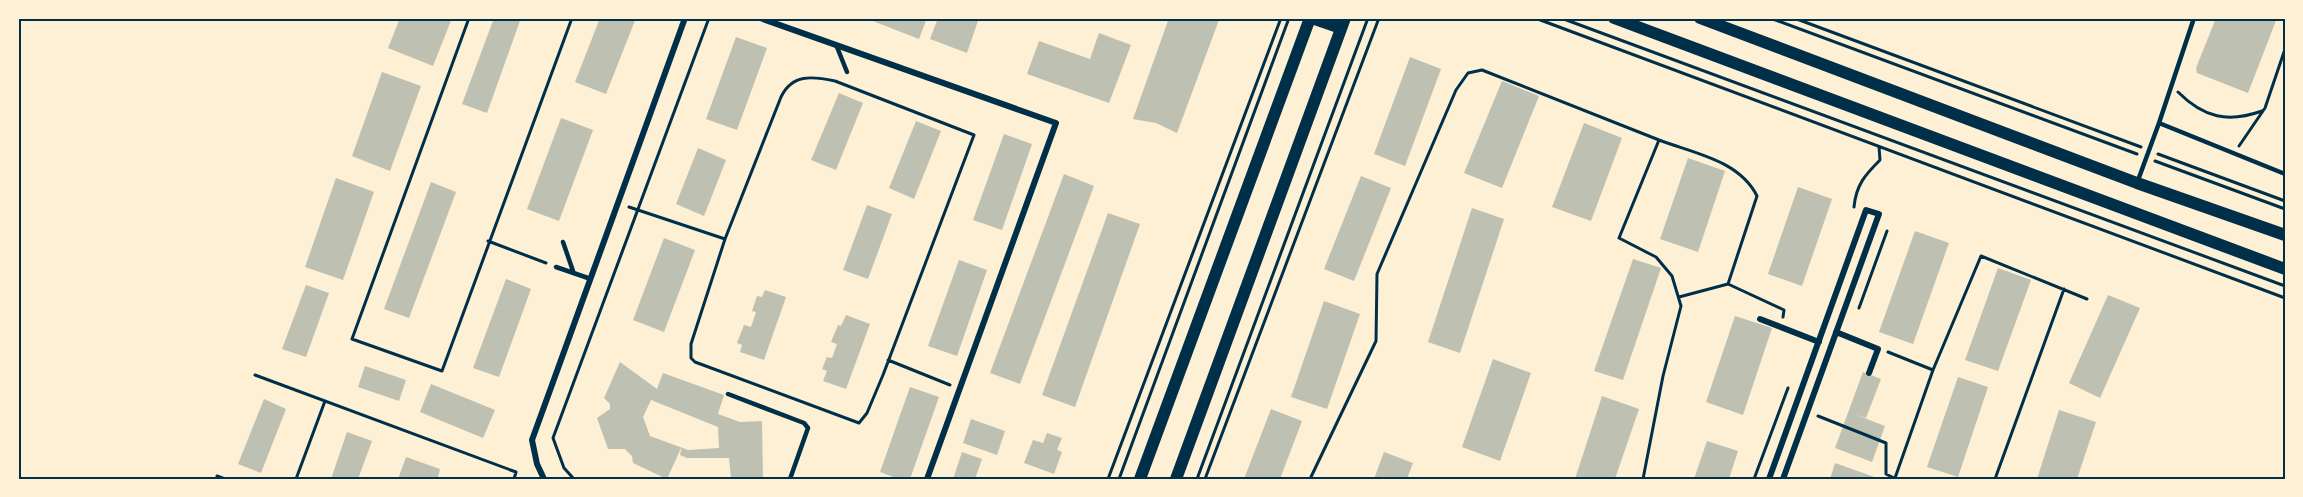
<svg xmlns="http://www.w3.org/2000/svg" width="2303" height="497" viewBox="0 0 2303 497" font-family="'PT Sans Narrow',sans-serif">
	<rect width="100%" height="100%" fill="#fdf0d5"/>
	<path fill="#bec0b2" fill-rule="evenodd" d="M400,18H452L433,66L388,48Z
		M494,18H521L487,113L462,104Z
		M600,18H636L606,94L575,82Z
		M865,18H927L919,39Z
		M938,18H979L967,53L930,39Z
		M1169,18L1219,20L1177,133L1156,123L1133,119Z
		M2216,18H2277L2248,93L2197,73L2196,68Z
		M1099,33L1131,45L1109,103L1027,74L1039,41L1090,59Z
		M736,37L767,48L737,130L706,119Z
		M1410,57L1441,69L1405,166L1374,154Z
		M382,72L421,86L390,171L352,156Z
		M1502,81L1539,96L1502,188L1464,173Z
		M839,93L863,103L836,170L811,160Z
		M561,118L593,130L559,221L527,209Z
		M916,121L941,131L914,199L889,188Z
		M1584,123L1622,138L1591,221L1552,207Z
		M1004,134L1032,144L1002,230L973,220Z
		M698,148L726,160L704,216L676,204Z
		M1688,158L1725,171L1698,252L1660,239Z
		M1064,174L1094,186L1020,384L990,373Z
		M1361,176L1391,188L1354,281L1324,269Z
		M336,178L374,192L343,280L305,267Z
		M431,182L456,192L409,318L384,309Z
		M1798,187L1832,199L1802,286L1768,274Z
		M867,205L892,214L868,279L843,270Z
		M1472,208L1504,219L1460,353L1428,342Z
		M1108,213L1140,224L1075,407L1042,395Z
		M1915,231L1949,243L1913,344L1879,332Z
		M664,238L695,250L664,332L633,320Z
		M1633,259L1661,268L1623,380L1594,371Z
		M959,260L987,270L957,356L928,346Z
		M1998,268L2031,280L1998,371L1965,360Z
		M506,279L531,289L499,377L473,368Z
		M306,285L329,293L306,357L282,349Z
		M765,290L786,297L764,360L740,352L742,345L737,343L744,325L751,327L756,312L752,311L757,296L762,297Z
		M2108,295L2140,308L2100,398L2069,383Z
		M1324,301L1360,314L1327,409L1291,397Z
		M846,315L870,324L846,389L823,381L827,371L822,369L827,357L832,358L837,344L831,342L838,325L841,326Z
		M1735,316L1772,328L1743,415L1706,402Z
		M1493,359L1531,373L1500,461L1462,447Z
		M620,362L657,389L663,373L724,395L718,414L740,422L762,421L763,479H731L729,458H687L680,455L682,446L667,479L633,463L632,456L625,449H608L597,418L610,409V404L604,398ZM651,400L718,427L719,448L688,450L650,436L643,417Z
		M365,366L406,380L399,401L358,387Z
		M1863,372L1881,379L1866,418L1854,414L1885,426L1872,462L1835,448Z
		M1958,377L1988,387L1958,477L1927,467Z
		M431,384L495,410L483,438L420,412Z
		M910,387L939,397L910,479H899L880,472Z
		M1602,396L1639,409L1615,479H1575Z
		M264,399L286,409L261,473L238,464Z
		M1271,409L1302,421L1280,479H1244Z
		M2059,410L2096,422L2077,479H2037Z
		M971,419L1005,431L997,455L963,443Z
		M347,432L372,441L358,479H331Z
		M1047,433L1062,438L1057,450L1062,452L1054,474L1024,463L1033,440L1043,443Z
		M1707,441L1738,451L1729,479H1694Z
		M962,452L982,459L975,479H953Z
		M1384,452L1413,463L1407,479H1374Z
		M406,457L440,469L438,477L443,479H398Z
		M1835,463L1880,479H1830Z"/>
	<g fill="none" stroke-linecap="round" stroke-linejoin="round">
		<path stroke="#003049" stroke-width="3" d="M469,18L352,339L442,371L572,18
			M1535,18L2285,298
			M1561,18L2285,286
			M1770,18L2137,154
			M1794,18L2141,147
			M2178,92C2204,118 2228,123 2262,111
			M1659,140C1693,153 1739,160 1757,196L1728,284
			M2239,146L2265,108L2285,49
			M2158,154L2285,201
			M2155,161L2285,209
			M629,207L725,239L781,97C792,74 812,76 835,81L974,135L883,375L867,413L859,423L695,362L691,358V344L725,239
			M1854,207C1856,185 1865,175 1880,160L1879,147
			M488,241L546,263
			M1679,297L1728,284L1784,310L1783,317
			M1859,308L1887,231
			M1888,352L1933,370L1981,256L2087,299
			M888,360L950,385
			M255,375L516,472L514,479
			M1818,416L1886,443V474L1896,479
			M217,476L225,479
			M1895,478L1933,370
			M296,479L325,401
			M574,479L564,468L553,438L709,18
			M1108,479L1281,18
			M1119,479L1289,18
			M1197,479L1368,18
			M1205,479L1379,18
			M1310,479L1376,341L1377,274L1456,90L1468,73L1482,70L1659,140L1619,238L1656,257L1672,276L1681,306L1663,376L1643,479
			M1453,479H1458
			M1754,479L1788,388
			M1995,479L2064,289"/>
		<path stroke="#003049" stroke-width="4.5" d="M2194,18L2159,123L2285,174
			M837,47L847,72
			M2137,183L2159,123
			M563,242L573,271
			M556,267L588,278
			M728,394L804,423L808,428L790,479"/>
		<path stroke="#003049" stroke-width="6" d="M760,18L1056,123L927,479
			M1760,319L1819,342
			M1836,332L1878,349L1869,373
			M544,479L537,464L532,440L685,18
			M1769,479L1866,210L1879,214L1783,479"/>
		<path stroke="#003049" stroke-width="12" d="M1312,18L1341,28
			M1614,18L2285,269
			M1700,18L2137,183L2285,235
			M1140,479L1310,18
			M1176,479L1345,18"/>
	</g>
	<rect width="2303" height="497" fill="none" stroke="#fdf0d5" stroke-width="39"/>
	<rect x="20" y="20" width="2264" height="458" fill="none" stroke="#003049" stroke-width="2"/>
</svg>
